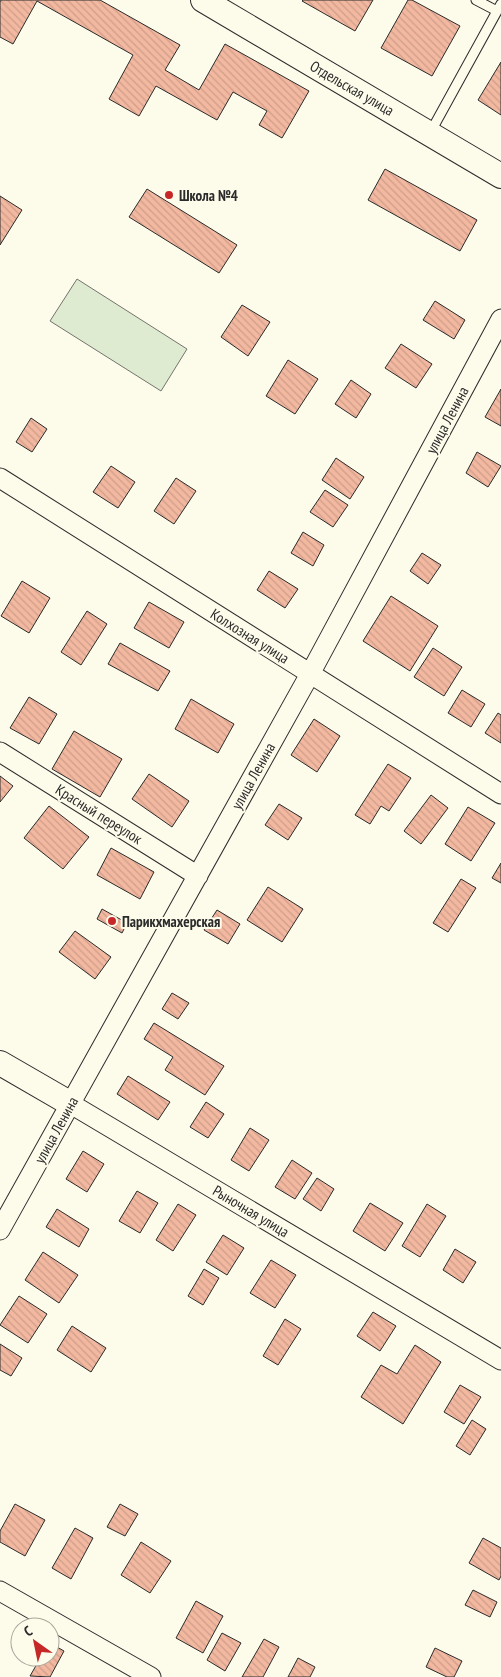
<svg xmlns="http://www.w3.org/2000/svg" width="501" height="1677" viewBox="0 0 501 1677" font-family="'PT Sans Narrow',sans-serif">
	<defs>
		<pattern id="building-back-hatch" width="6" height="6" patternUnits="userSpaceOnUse" patternTransform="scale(1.25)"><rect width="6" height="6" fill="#f2b8a0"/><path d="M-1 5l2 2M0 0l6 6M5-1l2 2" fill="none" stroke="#d09e8a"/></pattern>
	</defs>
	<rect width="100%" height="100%" fill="#fdfbea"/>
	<path fill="#deebd1" stroke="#74746e" d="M77,279L187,349L161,391L50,321Z"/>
	<path fill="url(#building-back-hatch)" stroke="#2b2b2b" d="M1,0H100L180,45L165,70L199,90L225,44L309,91L282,138L259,125L267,111L233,92L217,120L156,86L139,116L109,99L133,55L37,1L13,44L0,37V2Z
		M303,0H373L355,31L302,1Z
		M408,0H412L460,26L432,76L381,48Z
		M501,62V115L478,100Z
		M385,169L477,220L460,251L368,200Z
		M147,189L237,245L219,273L129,217Z
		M0,196L22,210L0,245Z
		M435,301L465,320L454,339L423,320Z
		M242,305L270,322L248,356L221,337Z
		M401,344L432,364L416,388L385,368Z
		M288,360L318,379L295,414L266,396Z
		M351,380L371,394L356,418L335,404Z
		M501,389V426L485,417Z
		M31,418L47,429L32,452L16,442Z
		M477,452L501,466L488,487L466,473Z
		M336,458L364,477L350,499L322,480Z
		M111,466L135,482L118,508L93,492Z
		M176,478L196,491L174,524L154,511Z
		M325,490L348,505L333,527L310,512Z
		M303,532L324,545L313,566L291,553Z
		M422,553L441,565L428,584L410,571Z
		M269,571L298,589L285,608L257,590Z
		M22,581L50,598L29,633L1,616Z
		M391,596L438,626L410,671L363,641Z
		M149,602L184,622L169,648L134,628Z
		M87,611L107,624L81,665L61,652Z
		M120,643L170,671L158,691L108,664Z
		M433,648L462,667L444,696L414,677Z
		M462,690L485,704L471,727L448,713Z
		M29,697L57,714L39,744L10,728Z
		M191,699L234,724L218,753L175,729Z
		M498,713L501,715V743L485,733Z
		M314,719L340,736L317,772L291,755Z
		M74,731L122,759L100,797L52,769Z
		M388,764L411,778L389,811L381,806L370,824L355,815Z
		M149,774L189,801L172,827L132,799Z
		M0,776L13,786L0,802Z
		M431,795L448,808L421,844L404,831Z
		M279,804L302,818L288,840L265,825Z
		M49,806L89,837L63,869L24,838Z
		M468,807L495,823L471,861L445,844Z
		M111,848L154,872L140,899L97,875Z
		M501,863V883L492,878Z
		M461,879L476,888L448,932L433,923Z
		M268,887L303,909L282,942L247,920Z
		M102,909L127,923L122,933L97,919Z
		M217,910L240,924L228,944L204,930Z
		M75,931L111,957L95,979L59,952Z
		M172,993L189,1003L178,1019L162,1009Z
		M154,1023L224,1066L205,1095L165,1070L173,1057L144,1039Z
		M128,1076L170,1102L158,1120L117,1094Z
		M206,1102L224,1114L208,1138L190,1127Z
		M250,1128L269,1140L249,1171L231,1160Z
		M83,1151L104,1164L87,1192L66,1179Z
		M292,1160L312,1173L295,1199L275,1187Z
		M317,1178L334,1189L321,1211L303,1199Z
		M137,1191L158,1203L140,1233L119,1221Z
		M370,1203L403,1223L385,1251L353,1231Z
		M178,1204L196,1215L173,1251L156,1240Z
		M427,1204L446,1216L420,1257L402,1246Z
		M57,1209L89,1229L79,1247L46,1227Z
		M223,1235L244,1248L227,1275L206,1262Z
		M455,1249L476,1262L463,1283L443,1270Z
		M43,1252L78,1275L59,1303L25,1280Z
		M271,1260L296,1275L275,1308L250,1293Z
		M204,1269L219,1278L203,1305L188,1296Z
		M19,1296L47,1314L28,1343L0,1325Z
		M373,1312L396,1326L380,1351L357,1336Z
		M285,1319L301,1329L278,1365L263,1356Z
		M72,1326L106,1348L91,1372L57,1350Z
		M0,1344L22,1358L11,1376L0,1370Z
		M415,1345L441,1362L403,1424L361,1397L381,1365L397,1374Z
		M460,1385L481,1397L464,1424L444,1412Z
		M472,1420L486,1429L470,1455L456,1446Z
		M15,1504L45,1520L25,1556L0,1542V1531Z
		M120,1504L138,1514L125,1536L107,1527Z
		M75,1528L93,1538L71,1579L52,1568Z
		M483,1538L501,1548V1576L499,1580L469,1563Z
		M141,1542L171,1561L150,1593L121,1575Z
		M473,1590L497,1602L490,1617L465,1605Z
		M196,1601L223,1616L203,1653L176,1638Z
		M24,1621L35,1627H20Z
		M20,1628V1643L14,1639Z
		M222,1633L241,1643L225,1671L207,1660Z
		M264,1639L279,1647L263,1677H242Z
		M50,1643L64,1651L50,1677L30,1676L41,1657H50Z
		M435,1648L462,1661L454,1677H447L426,1667Z
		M298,1658L315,1667L310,1677H288Z"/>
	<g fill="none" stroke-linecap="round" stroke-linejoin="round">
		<g stroke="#2b2b2b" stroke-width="11">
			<path id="service" d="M476,0L497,11
				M430,133L501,4"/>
		</g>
		<g stroke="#2b2b2b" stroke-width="21">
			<path id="minor" d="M0,478L501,794
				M0,752L198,876
				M71,1104L501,1360
				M0,1230L310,674L501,319
				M0,1591L151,1677"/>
		</g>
		<g stroke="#2b2b2b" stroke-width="26">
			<path id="tertiary" d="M203,0L501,176
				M0,1063L71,1104"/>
		</g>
		<use href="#service" stroke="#fdfbea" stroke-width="9"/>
		<use href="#minor" stroke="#fdfbea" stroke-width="19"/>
		<use href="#tertiary" stroke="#fdfbea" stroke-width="24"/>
	</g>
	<g fill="#c62828" stroke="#fdfbea" stroke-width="2">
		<circle cx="169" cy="195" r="5"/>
		<circle cx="112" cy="921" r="5"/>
	</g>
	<g text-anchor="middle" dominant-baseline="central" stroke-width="4" stroke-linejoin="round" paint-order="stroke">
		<g font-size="15" fill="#2b2b2b" stroke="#fdfbea">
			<text transform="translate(352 88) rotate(30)">Отдельская улица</text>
			<text transform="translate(447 420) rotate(-62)">улица Ленина</text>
			<text transform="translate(250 636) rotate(32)">Колхозная улица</text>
			<text transform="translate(253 776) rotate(-61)">улица Ленина</text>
			<text transform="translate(99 814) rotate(32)">Красный переулок</text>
			<text transform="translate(56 1130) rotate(-61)">улица Ленина</text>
			<text transform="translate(251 1211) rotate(31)">Рыночная улица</text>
		</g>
		<g font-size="15" font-weight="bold" fill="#2b2b2b" stroke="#fdfbea" text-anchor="start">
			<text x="179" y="195">Школа №4</text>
			<text x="122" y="921">Парикхмахерская</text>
		</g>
	</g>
	<g transform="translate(35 1642) rotate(327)"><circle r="24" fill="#fdfbea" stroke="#a9a89e"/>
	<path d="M0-4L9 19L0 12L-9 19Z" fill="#c62828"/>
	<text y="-8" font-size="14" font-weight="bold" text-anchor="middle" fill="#2b2b2b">С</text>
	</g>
</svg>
